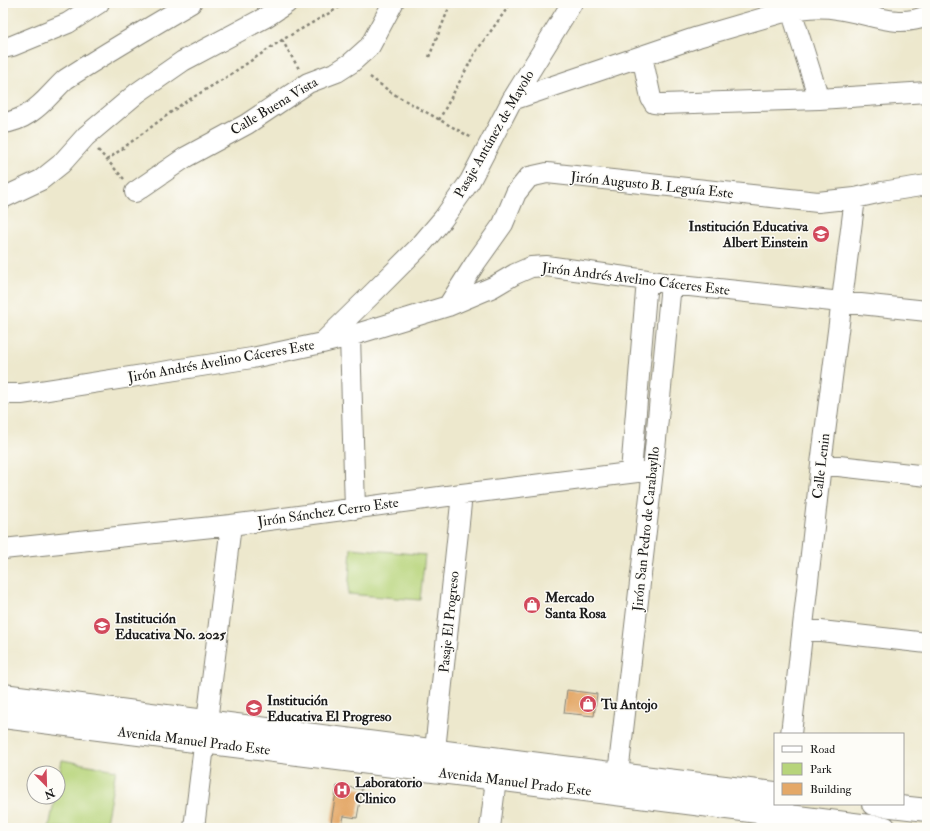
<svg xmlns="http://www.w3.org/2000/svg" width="930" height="831" viewBox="0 0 930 831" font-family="'IM FELL Double Pica',serif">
	<rect width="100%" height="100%" fill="#fdfcf7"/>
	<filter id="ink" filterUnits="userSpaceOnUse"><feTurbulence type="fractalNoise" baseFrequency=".025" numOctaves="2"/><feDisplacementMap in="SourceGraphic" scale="8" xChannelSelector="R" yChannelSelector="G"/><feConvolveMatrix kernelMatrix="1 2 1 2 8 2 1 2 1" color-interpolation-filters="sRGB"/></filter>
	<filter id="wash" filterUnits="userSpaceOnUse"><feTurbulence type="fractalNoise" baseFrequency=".012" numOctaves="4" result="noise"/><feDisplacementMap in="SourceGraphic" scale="16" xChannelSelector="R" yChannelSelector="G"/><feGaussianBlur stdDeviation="0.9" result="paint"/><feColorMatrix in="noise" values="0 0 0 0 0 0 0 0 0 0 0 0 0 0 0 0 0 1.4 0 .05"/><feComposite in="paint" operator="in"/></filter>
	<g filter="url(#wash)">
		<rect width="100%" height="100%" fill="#ede8cd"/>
		<path fill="#b7d47a" stroke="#6a784b" d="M351,548L425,555L420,600L348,594Z
			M62,760L116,770L105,828H49L55,797H58V782Z"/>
		<g id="blocks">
			<path fill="#e4a867" d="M567,690L597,694L594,716L564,713Z
				M337,786L362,789L357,818L344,816L342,825L331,823Z"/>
		</g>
	</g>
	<g filter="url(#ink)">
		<use href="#blocks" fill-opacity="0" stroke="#848274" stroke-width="1"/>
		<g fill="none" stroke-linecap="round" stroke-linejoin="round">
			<g stroke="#848274" stroke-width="22">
				<path id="street" d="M791,10L819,99
					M3,48L12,46L68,23L99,3
					M642,56L651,98L654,103L663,104L819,99L927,92
					M512,100L698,37L791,10C807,8 822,6 837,9C869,13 895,29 927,16
					M3,123C23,121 38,108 51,94C56,89 61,83 66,79C107,52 149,28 191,3
					M135,192L186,157L247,124L308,83L337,72L351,63L370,46L393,3
					M3,198L41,180L61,164L86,136L137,93L183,61L266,17L287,3
					M448,306L476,262L503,224L516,193L529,177L547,173L818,202L855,198L882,192L927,185
					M350,336L355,509
					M322,343L374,292L420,246L443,219L470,181L512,100L572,3
					M3,394H21L41,391L252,358L322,343L350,336L448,306L493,287L515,274L531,267L546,266L647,280L671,284L927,311
					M821,464L927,476
					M631,472L647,280
					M3,549L231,525L462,494L653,470
					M803,629L927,643
					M791,734L821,464L855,198
					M435,750L462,494
					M618,774L653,470L671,284
					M194,828L231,525
					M490,828L498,763
					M782,828L784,804"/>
			</g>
			<g stroke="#848274" stroke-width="24">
				<path id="secondary" d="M3,695L618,774L775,793
					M3,717L885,828
					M873,804L927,810"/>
			</g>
			<path stroke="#848274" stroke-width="2.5" stroke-dasharray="3 3" stroke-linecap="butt" d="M282,40L299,69
				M429,57L451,3
				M370,77L392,93L472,138
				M439,120L475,53L511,3
				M98,150L124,179
				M107,160L182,104L225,78L282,40L347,3"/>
			<use href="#street" stroke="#fff" stroke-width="20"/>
			<use href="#secondary" stroke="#fff" stroke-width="22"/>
		</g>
	</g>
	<defs>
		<g id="school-disc" transform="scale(0.9)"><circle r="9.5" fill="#d1495b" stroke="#fdfcf7"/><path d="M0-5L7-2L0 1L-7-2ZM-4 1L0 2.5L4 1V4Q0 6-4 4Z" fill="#fff"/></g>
		<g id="shop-disc" transform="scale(0.9)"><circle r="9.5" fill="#d1495b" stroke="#fdfcf7"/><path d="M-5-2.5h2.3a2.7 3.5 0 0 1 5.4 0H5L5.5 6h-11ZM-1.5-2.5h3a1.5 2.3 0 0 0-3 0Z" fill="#fff"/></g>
		<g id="hospital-disc" transform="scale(0.9)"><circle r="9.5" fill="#d1495b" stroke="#fdfcf7"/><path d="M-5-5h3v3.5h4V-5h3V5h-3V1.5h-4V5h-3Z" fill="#fff"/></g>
	</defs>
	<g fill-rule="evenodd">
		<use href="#school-disc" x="821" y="234"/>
		<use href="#shop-disc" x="532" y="605"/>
		<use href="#school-disc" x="102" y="626"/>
		<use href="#shop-disc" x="588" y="704"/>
		<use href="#school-disc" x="254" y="708"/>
		<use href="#hospital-disc" x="342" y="790"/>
	</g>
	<g text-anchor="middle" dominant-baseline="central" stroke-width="3" stroke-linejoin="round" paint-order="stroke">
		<g font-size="14" fill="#1c1c1c" stroke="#fdfcf7">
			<text transform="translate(274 106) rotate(-31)">Calle Buena Vista</text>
			<text transform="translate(494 134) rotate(-60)">Pasaje Antúnez de Mayolo</text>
			<text transform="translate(652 185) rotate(6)">Jirón Augusto B. Leguía Este</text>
			<text transform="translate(636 279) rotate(7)">Jirón Andrés Avelino Cáceres Este</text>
			<text transform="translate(221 361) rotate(-10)">Jirón Andrés Avelino Cáceres Este</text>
			<text transform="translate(821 466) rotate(-83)">Calle Lenin</text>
			<text transform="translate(328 512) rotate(-8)">Jirón Sánchez Cerro Este</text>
			<text transform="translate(646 529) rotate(-84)">Jirón San Pedro de Carabayllo</text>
			<text transform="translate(449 622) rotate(-84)">Pasaje El Progreso</text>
			<text transform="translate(194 741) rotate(7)">Avenida Manuel Prado Este</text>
			<text transform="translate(515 782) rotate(7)">Avenida Manuel Prado Este</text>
		</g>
		<g font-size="14" font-weight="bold" fill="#1c1c1c" stroke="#fdfcf7" text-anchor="start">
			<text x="808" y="226" text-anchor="end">Institución Educativa<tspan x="808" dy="16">Albert Einstein</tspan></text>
			<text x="545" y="597">Mercado<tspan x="545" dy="16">Santa Rosa</tspan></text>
			<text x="115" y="618">Institución<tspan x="115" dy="16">Educativa No. 2025</tspan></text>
			<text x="267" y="700">Institución<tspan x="267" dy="16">Educativa El Progreso</tspan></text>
			<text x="601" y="704">Tu Antojo</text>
			<text x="355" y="782">Laboratorio<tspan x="355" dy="16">Clinico</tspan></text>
		</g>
	</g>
	<rect width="930" height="831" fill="none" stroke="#fdfcf7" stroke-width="16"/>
	<rect x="774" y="733" width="130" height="72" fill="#fdfcf7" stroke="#a3a29f"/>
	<rect x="782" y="746" width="20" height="6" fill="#ffffff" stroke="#a3a29f"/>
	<text x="810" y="753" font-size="12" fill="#1c1c1c">Road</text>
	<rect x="782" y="763" width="20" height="12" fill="#b7d47a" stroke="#a3a29f"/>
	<text x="810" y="773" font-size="12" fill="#1c1c1c">Park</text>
	<rect x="782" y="783" width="20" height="12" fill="#e4a867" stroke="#a3a29f"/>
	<text x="810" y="793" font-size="12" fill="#1c1c1c">Building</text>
	<g transform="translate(46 785) rotate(157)"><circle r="19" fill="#fdfcf7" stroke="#a3a29f"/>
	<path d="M0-3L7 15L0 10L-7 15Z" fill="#d1495b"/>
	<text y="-6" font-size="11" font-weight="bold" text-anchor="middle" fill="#1c1c1c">N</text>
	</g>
</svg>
